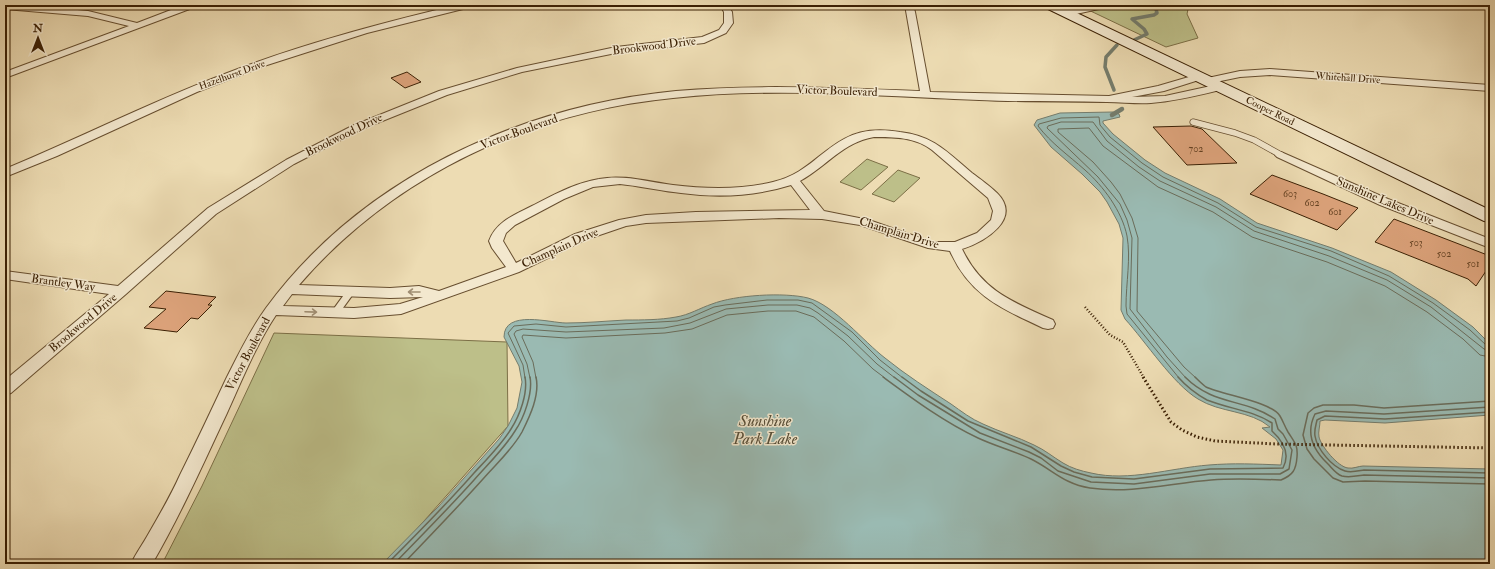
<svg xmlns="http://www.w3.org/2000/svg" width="1495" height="569" viewBox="0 0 1495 569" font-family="'IM FELL Double Pica',serif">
	<rect width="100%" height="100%" fill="#eddcb3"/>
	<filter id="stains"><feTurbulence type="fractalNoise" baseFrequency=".005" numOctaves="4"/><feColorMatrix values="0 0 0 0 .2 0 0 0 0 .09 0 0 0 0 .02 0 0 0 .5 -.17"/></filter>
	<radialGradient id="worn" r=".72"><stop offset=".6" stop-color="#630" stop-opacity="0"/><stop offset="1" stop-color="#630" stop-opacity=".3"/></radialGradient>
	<path fill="#bdbf89" stroke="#7c6f46" d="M1078,5H1189L1187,14L1198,38L1166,47Z
		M867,159L888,167L861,190L840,182Z
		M898,170L920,178L894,202L872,194Z
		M274,333L507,342L508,426L386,564H162L202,486Z"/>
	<path fill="#9abab2" stroke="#747c6c" d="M1113,112L1119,114L1120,117L1103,121V123L1113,134L1145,160L1165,173L1220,199L1257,223L1332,248L1391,272L1436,300L1473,327L1490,344V415L1385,423L1325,420L1320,421C1320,426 1318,432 1319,437C1321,446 1338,467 1348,468C1353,469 1359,466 1363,466L1490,469V564H382L438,507L499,439L508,426L517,408L522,382L519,366L504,337C504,309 551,323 566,323C586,323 606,321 626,320C642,320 660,320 676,317C689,315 700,308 712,304C735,295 784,292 808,298C834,305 864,342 885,358C906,375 928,389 951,404C961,411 971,419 983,424C1000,432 1018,437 1034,445C1045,450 1053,457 1063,463C1071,468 1081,471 1091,473C1129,482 1170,468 1209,465C1232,463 1257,464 1281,465L1283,450L1276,439L1262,428L1270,427C1250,410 1220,413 1198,399C1173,384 1146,342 1125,319L1121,310L1123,238L1119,224L1107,202L1100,192L1082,174L1051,147L1034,125L1037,120L1060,113Z"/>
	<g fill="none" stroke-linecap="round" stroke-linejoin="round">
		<path stroke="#6a6c5a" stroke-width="1" d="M525,378L523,365L508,333L514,326L536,324L566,327L677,321L689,318L714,307L725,305L767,300H798L812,303L852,332L880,360L903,378
			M530,378L527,364L514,334L516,331L523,329L566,332L664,328L690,323L726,309L768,305H797L810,308L818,313L848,336L877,364L895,378
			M536,378L533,362L522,337L523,335L566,338L665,333L692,329L727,315L768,311H796L814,317L844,341L873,369L885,378
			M1179,378L1127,314L1126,306C1126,283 1131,258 1127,236C1122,211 1103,186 1085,170C1068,155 1051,143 1038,126L1039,124L1061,118L1099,117L1100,125L1110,137L1142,163L1163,177L1218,203L1256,227L1331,251L1389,276L1433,303L1470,330L1486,345L1490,346
			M1186,378L1167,357L1130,309L1132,238L1127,220L1120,204L1098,177L1047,128L1048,126L1061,122H1093L1107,141L1139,167L1160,181L1216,207L1254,231L1329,256L1387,280L1431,307L1484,349L1490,351
			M1196,378L1184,367L1137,311L1138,238L1132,218L1120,194L1111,182L1093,162L1058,132V129L1089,128L1103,146L1158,187L1213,212L1252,237L1327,262L1385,286L1427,312L1463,339L1480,355L1490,357"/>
		<path stroke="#6a6c5a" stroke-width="1.5" d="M883,377C913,399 944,422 978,438C995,446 1014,451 1031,459C1053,470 1064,484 1090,488C1132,494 1171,483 1211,480C1234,478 1258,479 1281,480C1293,475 1296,470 1297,457C1298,445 1295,443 1288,432C1285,427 1283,421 1280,416C1272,402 1223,395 1206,387C1202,384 1198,380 1195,377
			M894,377L918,395L980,433L1029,452L1041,458L1058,471L1091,482L1134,484L1210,474H1280L1289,469L1292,450L1283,434L1278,429L1275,419C1244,398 1214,406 1185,377
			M902,377L921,391L968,421L1031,447L1061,466L1074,472L1092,477L1134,479L1210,469L1283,468C1291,453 1283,441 1272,431V423C1252,410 1229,409 1207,400C1196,394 1186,386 1178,377
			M1490,401L1384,408L1354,405H1323L1314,408L1308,413L1303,435L1307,449L1314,459L1333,478L1343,482L1365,481L1490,484
			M1490,407L1384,414L1326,411L1315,414C1305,434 1313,450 1328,464C1332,468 1336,474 1342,476C1349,478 1357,476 1364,475L1490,478
			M1490,412L1385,419L1325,416L1317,420C1316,425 1314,430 1315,436C1317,449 1332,467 1345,471C1351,473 1358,471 1364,470L1490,473
			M387,564C417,534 446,505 474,473C487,459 501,445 511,429C520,415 528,393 525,377
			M394,564C421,536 448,509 474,480C488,464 504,449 515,431C524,418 533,393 530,377
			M403,564C430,536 457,508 483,479C496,464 512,450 522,432C530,416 540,395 536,377"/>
		<path stroke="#747c6c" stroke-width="3.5" d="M1134,40L1147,34L1144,29L1132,19L1154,15L1157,13L1155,5
			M1114,90L1105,67L1106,57L1117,45"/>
		<path stroke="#747c6c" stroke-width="4.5" d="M1112,115L1122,109"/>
	</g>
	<path fill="#dda37b" stroke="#3a1f03" d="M407,72L421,82L405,88L391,78Z
		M1191,126L1202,129L1237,163L1187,165L1153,127Z
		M1272,175L1323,194L1358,208L1337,230L1250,194Z
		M1394,219L1490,256V265L1476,286L1468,279L1375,242Z
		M166,291L216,297L208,305H212L198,319L191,318L177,332L144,328L166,309L149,307Z"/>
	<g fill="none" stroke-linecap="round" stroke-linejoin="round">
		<g stroke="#674e2f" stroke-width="7">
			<path id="lane-far1" d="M1193,122L1235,133L1254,140L1281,155"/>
		</g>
		<g stroke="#674e2f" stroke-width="9">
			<path id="lane" d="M335,313L351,291"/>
		</g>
		<g stroke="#674e2f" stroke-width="2">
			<path id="street" d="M5,5H24L88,11L137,23L184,5H196L195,7L5,78V72L129,26L88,16L5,9Z
				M457,5H472L471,7L367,33L264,66L197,92L57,156L5,177V169C78,139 148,103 222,75C298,45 378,24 457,5Z
				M720,5H728L732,12L733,23L726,33L704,43L616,53L522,72L447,95L360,130L294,164L216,214L126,294L11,393L5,395V380L109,294L5,279V271L118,286L208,208L286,160L352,126L439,91L517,68L616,47L702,37L719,30L724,23V12Z
				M905,5H913L915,12L930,92L1109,96L1158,86L1199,74L1202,75L1204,77L1203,79L1240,71L1270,69L1490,85V91L1270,75L1240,77L1206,84L1203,83L1201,81L1202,79L1164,91L1132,97L1165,96L1220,84L1225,87L1224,89C1200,95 1176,101 1151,103C1136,104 1122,102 1107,102C1064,101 1021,102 979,100C877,96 775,87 673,98C530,112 394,175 299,285L390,288L419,286L439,291L506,267L492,248L489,241C496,222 514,215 530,207C552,196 574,183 599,179C623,174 649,182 673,185C706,189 740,190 773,182C806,174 817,154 844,139C861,129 882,129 900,132C934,136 947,152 972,173C980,179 990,186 997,193C1023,219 984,242 962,249C982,291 1013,302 1053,320L1055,324L1053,328L1048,329L1043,328C1001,308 970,296 950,251L928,248L860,225L822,219L779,218L646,223L626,226L585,240L519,272L401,314L354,318L276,315C256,345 242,380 227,413C203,464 180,516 152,564H131C136,553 143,544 149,533C160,514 171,495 180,475C196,443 211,411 226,379C238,355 250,330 266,308C361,179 518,106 676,91C757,84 838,88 920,91ZM874,137C894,137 915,137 932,150L988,198L993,211L991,220L977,233L955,242H932L869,220L824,211L800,181C827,166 843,142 874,137ZM620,184C640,186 661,191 681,193C718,198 756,196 791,185L810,210L696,212L646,215L619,220L575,234L516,263L503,241L506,233L515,225L564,199L593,187ZM292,294L390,298L423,297L400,304L354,308L283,306Z
				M1093,5H1109L1108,7L1067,16L1063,13L1064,11Z
				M1281,152L1388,199L1490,239V248L1380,205L1277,157L1275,155L1277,153Z"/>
		</g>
		<g stroke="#3a1f03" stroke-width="2">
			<path id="secondary" d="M1044,5H1060L1490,210V222L1484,221L1046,8Z"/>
		</g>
		<path stroke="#3a1f03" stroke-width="2.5" stroke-dasharray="1 2" stroke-linecap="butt" d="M1085,307L1110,335L1123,342L1144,378"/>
		<path stroke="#3a1f03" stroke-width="3" stroke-dasharray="1.5 2.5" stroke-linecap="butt" d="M1143,377L1171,422L1182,430L1197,437L1215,441L1277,444L1490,448"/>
		<use href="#lane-far1" stroke="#f3e8ce" stroke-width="5.5"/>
		<use href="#lane" stroke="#f3e8ce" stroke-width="7"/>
		<use href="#street" fill="#f3e8ce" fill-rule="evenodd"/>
		<use href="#secondary" fill="#f3e8ce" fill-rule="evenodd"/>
	</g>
	<defs><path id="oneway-shaft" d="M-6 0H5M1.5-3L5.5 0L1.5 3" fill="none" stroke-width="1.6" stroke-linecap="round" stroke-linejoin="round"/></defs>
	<g stroke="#a08e73">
		<use href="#oneway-shaft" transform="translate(414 292) rotate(180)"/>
		<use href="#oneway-shaft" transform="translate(311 312) rotate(2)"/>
	</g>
	<g text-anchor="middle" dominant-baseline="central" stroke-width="3" stroke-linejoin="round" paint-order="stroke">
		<g font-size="10" fill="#3a1f03" stroke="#f3e8ce">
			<text transform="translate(232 75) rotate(-20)">Hazelhurst Drive</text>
			<text transform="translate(1348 78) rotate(4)">Whitehall Drive</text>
			<text transform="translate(1270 111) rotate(26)">Cooper Road</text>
		</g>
		<g font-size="10" fill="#634021">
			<text x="1196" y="149">702</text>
			<text x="1290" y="194">603</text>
			<text x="1312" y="203">602</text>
			<text x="1335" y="212">601</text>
			<text x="1416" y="243">503</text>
			<text x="1444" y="254">502</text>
			<text x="1473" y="264">501</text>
		</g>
		<g font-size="12" fill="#3a1f03" stroke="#f3e8ce">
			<text transform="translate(654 46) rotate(-7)">Brookwood Drive</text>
			<text transform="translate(837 91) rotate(2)">Victor Boulevard</text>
			<text transform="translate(519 132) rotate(-20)">Victor Boulevard</text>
			<text transform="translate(344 135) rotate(-26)">Brookwood Drive</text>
			<text transform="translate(1385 201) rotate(23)">Sunshine Lakes Drive</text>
			<text transform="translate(899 233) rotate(17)">Champlain Drive</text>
			<text transform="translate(560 248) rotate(-24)">Champlain Drive</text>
			<text transform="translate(63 283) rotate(8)">Brantley Way</text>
			<text transform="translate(83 323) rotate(-40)">Brookwood Drive</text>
			<text transform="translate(248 354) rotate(-62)">Victor Boulevard</text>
		</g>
		<g font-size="16" font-style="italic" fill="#574e38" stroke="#f3e8ce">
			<text x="765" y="421">Sunshine<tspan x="765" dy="18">Park Lake</tspan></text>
		</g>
	</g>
	<rect width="1495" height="569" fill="none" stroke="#eddcb3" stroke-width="20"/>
	<rect x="6" y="6" width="1483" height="557" fill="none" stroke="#3a1f03" stroke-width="2"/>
	<rect x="10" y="10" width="1475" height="549" fill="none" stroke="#3a1f03"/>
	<g transform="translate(38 38)" stroke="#f3e8ce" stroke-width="3" paint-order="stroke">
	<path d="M0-3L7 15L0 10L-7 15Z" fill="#3a1f03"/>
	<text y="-6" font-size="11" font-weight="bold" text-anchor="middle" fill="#3a1f03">N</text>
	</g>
	<rect width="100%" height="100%" filter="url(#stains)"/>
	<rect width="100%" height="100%" fill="url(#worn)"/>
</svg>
